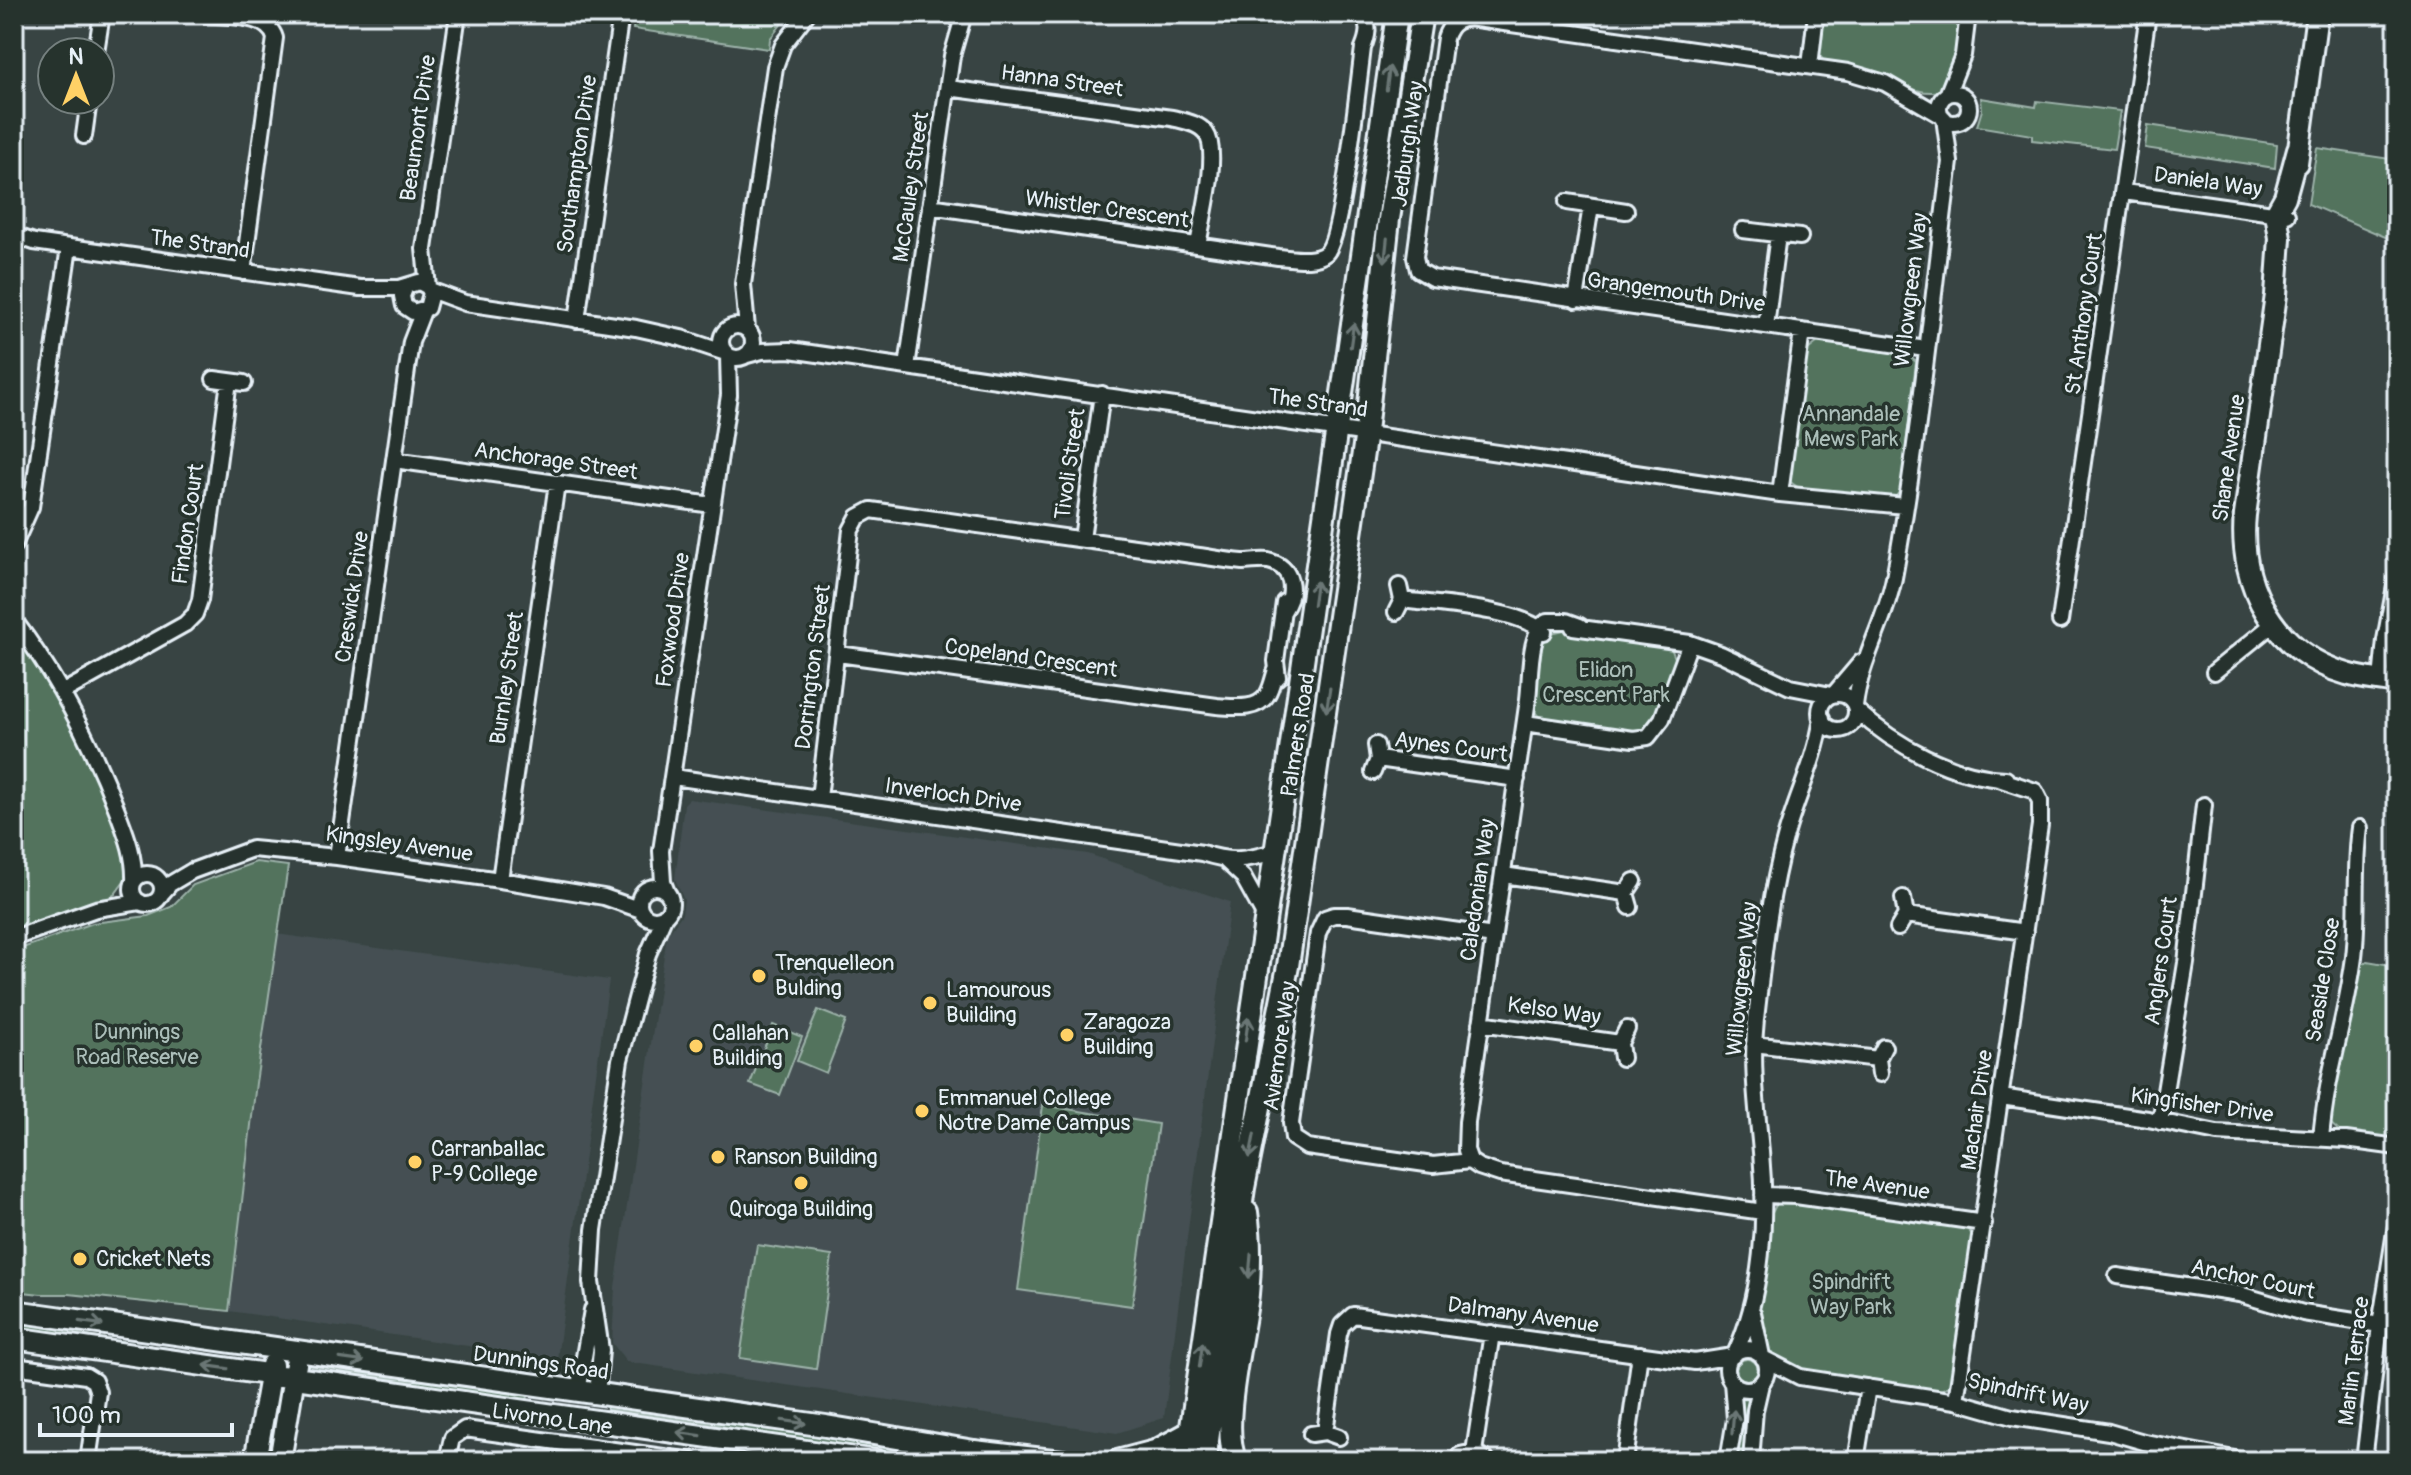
<svg xmlns="http://www.w3.org/2000/svg" width="2411" height="1475" viewBox="0 0 2411 1475" font-family="Pangolin,sans-serif">
	<rect width="100%" height="100%" fill="#384443"/>
	<filter id="ink" filterUnits="userSpaceOnUse"><feTurbulence type="fractalNoise" baseFrequency=".0125" numOctaves="2"/><feDisplacementMap in="SourceGraphic" scale="16" xChannelSelector="R" yChannelSelector="G"/><feConvolveMatrix kernelMatrix="1 2 1 2 8 2 1 2 1" color-interpolation-filters="sRGB"/></filter>
	<g filter="url(#ink)">
		<path fill="#445052" d="M689,799L1088,854L1230,902L1164,1418L1117,1433L627,1362L612,1343L615,1287L667,935L682,914L684,900L675,879L684,804Z
			M276,934L609,980L557,1359L229,1311Z"/>
		<path fill="#52735d" stroke="#9db2aa" stroke-width="2" d="M635,14H789L770,39L769,49L633,29Z
			M1821,14H1962L1957,57L1942,91C1918,96 1901,83 1880,75C1861,69 1840,70 1823,60L1817,50Z
			M1981,98L2036,107L2037,101L2120,111L2114,149L2032,140V135L1977,126L1982,110Z
			M2148,125L2277,144L2275,168L2145,148Z
			M2317,148L2397,160V242L2308,204Z
			M1818,342L1907,354L1916,362L1901,487C1898,498 1892,499 1882,500L1799,488L1789,481L1788,475L1804,353Z
			M1564,630L1661,644L1671,648L1677,663L1653,725L1640,734L1540,718L1535,712L1533,702L1543,642L1551,633Z
			M14,635C63,698 118,796 129,875L115,894L102,902L14,931Z
			M256,862L288,866L256,1083L229,1311L69,1294H41L14,1291V951L93,923L148,916L171,907L193,885Z
			M2367,961L2397,966V1140L2340,1132L2329,1122L2357,968Z
			M818,1010L846,1021L826,1073L797,1061Z
			M773,1025L802,1037L780,1095L750,1084Z
			M1043,1105L1158,1124L1132,1306L1018,1290Z
			M1786,1201L1964,1226L1973,1235L1974,1244L1953,1384L1939,1391L1803,1372L1769,1356L1758,1317L1770,1217L1776,1205Z
			M757,1245L832,1256L816,1369L740,1358Z
			M14,1320L93,1337L264,1362L259,1366L14,1331Z
			M1736 1370a11 11 0 1 1 22 0a11 11 0 1 1-22 0Z
			M303,1361L528,1393L527,1405L472,1396L414,1382L304,1365Z
			M1740,1398L1752,1399L1746,1461H1731Z
			M606,1405L955,1454L989,1461H924L778,1440L714,1424L607,1409Z"/>
		<g fill="none" stroke-linecap="round" stroke-linejoin="round">
			<g stroke="#e8f1f8" stroke-width="20">
				<path id="street" d="M206,14C228,17 268,14 275,38L243,272
					M96,52L102,14
					M1810,66L1816,14
					M948,88L1172,118C1183,121 1199,123 1206,133C1220,152 1202,221 1198,245
					M1939 108a15 15 0 1 1 30 0a15 15 0 1 1-30 0Z
					M1947,95L1963,55L1968,14
					M84,136L89,100
					M2124,192L2287,215
					M1567,202L1626,211
					M930,206L1278,257C1293,258 1314,263 1326,253C1342,240 1359,78 1363,48C1368,36 1370,26 1363,14
					M1743,230L1800,237
					M14,235L34,242L360,288H399L419,282L428,287L431,293L427,308L413,312L404,306L402,296L406,286
					M428,287L424,249L458,14
					M430,290L465,303L636,328L681,338L726,353
					M1576,300L1591,206
					M577,320L621,14
					M1766,326L1778,235
					M721 342a16 16 0 1 1 32 0a16 16 0 1 1-32 0Z
					M747,329L743,284L775,67L783,45L807,14
					M1926,349L1432,278L1418,270L1415,257L1445,38C1450,22 1460,17 1476,19L1848,72L1885,83L1942,116
					M747,355L762,351L790,350L1780,494L1905,506
					M907,367L952,56L964,14
					M214,379L244,383
					M394,460L712,505
					M1780,494L1802,331
					M1082,539L1102,394
					M14,545L31,507L69,247
					M1402,600C1440,605 1516,608 1544,632
					M1396,612L1402,600L1399,586
					M14,620C58,678 91,742 117,810C126,834 135,855 134,881
					M2060,621L2148,14
					M1573,627L1690,643L1721,654L1790,687L1831,695
					M838,654L1217,706C1233,707 1257,711 1267,695C1272,687 1273,678 1276,670
					M2214,672L2273,624
					M1278,677L1276,661L1284,602
					M2381,680L2385,640L2397,575
					M63,692L185,624L195,614L200,600L229,381
					M1820 712a18 18 0 1 1 36 0a18 18 0 1 1-36 0Z
					M1833,695L1861,662
					M1855,706C1860,661 1885,623 1894,578C1919,441 1932,301 1950,162L1944,118
					M1856,710C1894,745 1953,777 2006,779
					M1525,723L1633,739L1648,737L1662,719L1690,643
					M1378,759L1517,779
					M1373,772L1378,759L1376,745
					M673,777L1202,853C1229,862 1245,861 1273,852
					M819,798L851,530L858,517L871,510L1199,556C1213,558 1228,561 1243,562C1251,562 1259,560 1268,561C1293,566 1296,592 1284,610
					M337,857L411,342L423,311
					M1225,860L1243,877L1264,915
					M132 889a15 15 0 1 1 30 0a15 15 0 1 1-30 0Z
					M1503,875L1626,893
					M500,880L557,483
					M639 903a16 16 0 1 1 32 0a16 16 0 1 1-32 0Z
					M667,892L663,882L661,851L729,395L728,355
					M162,893L170,884L192,871L252,849L337,857L500,880L604,897L641,910
					M1630,907L1626,893L1634,881
					M1906,915L2025,932
					M1898,928L1906,915L1903,898
					M14,938L96,909L140,902
					M1481,1023L1620,1043
					M1754,1044L1878,1059
					M1622,1058L1620,1043L1627,1029
					M1880,1074L1878,1059L1884,1047
					M2001,1097L2148,1119L2217,1133L2346,1140L2397,1147
					M2160,1122L2186,963L2204,805
					M2321,1139C2326,1074 2346,1020 2354,957C2359,914 2354,871 2360,828
					M1470,1161L1466,1150L1467,1122L1528,699C1531,677 1528,630 1548,621H1566L1580,626
					M1470,1161L1433,1165L1307,1147L1293,1138L1291,1123L1318,933L1325,918L1334,915H1347L1494,936
					M1470,1161L1479,1167L1500,1174L1763,1212
					M1763,1195L1796,1196L1984,1223
					M2117,1276L2239,1294L2303,1313L2380,1325
					M1753,1313L1762,1356
					M1727 1369a20 20 0 1 1 40 0a20 20 0 1 1-40 0Z
					M1735,1354C1763,1293 1767,1218 1761,1152C1757,1107 1751,1064 1756,1019C1763,960 1769,897 1785,839C1796,797 1815,763 1822,718
					M1763,1358L1800,1377L1956,1401L2012,1417L2109,1432L2144,1442L2245,1461
					M14,1366L86,1376L94,1381L98,1392L88,1461
					M578,1392L592,1310
					M597,1395L601,1350L591,1282L594,1230L620,1060L648,954L665,915
					M1956,1401L2040,825V801L2035,791L1999,779
					M1325,1432L1339,1334L1342,1325L1353,1315L1695,1362L1733,1356
					M1311,1434L1325,1432L1339,1437
					M1474,1452L1492,1333
					M1460,1455L1474,1452L1487,1460
					M447,1461L452,1438L465,1429L692,1461
					M1625,1461L1640,1354
					M1728,1461L1735,1419L1732,1382
					M1751,1461L1755,1410L1761,1384
					M1856,1461L1868,1387
					M2364,1461L2380,1325L2397,1219"/>
			</g>
			<g stroke="#e8f1f8" stroke-width="26">
				<path id="secondary" d="M2298,149L2285,197L2276,213L2280,238L2276,295L2245,515C2238,586 2276,654 2347,674C2363,679 2381,680 2397,683
					M2297,163L2317,14
					M14,1311L826,1426L974,1451L1062,1461
					M14,1338L877,1461
					M255,1461L272,1365
					M280,1461L296,1364
					M1117,1461L1155,1451L1190,1432
					M1186,1461C1255,978 1329,497 1397,14
					M1205,1461L1244,1188L1288,966L1366,432L1389,219L1422,14
					M1236,1461C1219,1427 1244,1335 1248,1294C1251,1265 1251,1240 1247,1212"/>
			</g>
			<use href="#street" stroke="#26332d" stroke-width="14"/>
			<use href="#secondary" stroke="#26332d" stroke-width="20"/>
		</g>
		<defs><path id="oneway-shaft" d="M-6 0H5M1.5-3L5.5 0L1.5 3" fill="none" stroke-width="1.6" stroke-linecap="round" stroke-linejoin="round" transform="scale(2)"/></defs>
		<g stroke="#6a7674">
			<use href="#oneway-shaft" transform="translate(1388 78) rotate(-82)"/>
			<use href="#oneway-shaft" transform="translate(1386 250) rotate(96)"/>
			<use href="#oneway-shaft" transform="translate(1352 335) rotate(-82)"/>
			<use href="#oneway-shaft" transform="translate(1315 593) rotate(-82)"/>
			<use href="#oneway-shaft" transform="translate(1328 700) rotate(99)"/>
			<use href="#oneway-shaft" transform="translate(1247 1029) rotate(-82)"/>
			<use href="#oneway-shaft" transform="translate(1252 1146) rotate(101)"/>
			<use href="#oneway-shaft" transform="translate(1250 1266) rotate(95)"/>
			<use href="#oneway-shaft" transform="translate(91 1323) rotate(8)"/>
			<use href="#oneway-shaft" transform="translate(1201 1355) rotate(-82)"/>
			<use href="#oneway-shaft" transform="translate(352 1360) rotate(8)"/>
			<use href="#oneway-shaft" transform="translate(216 1367) rotate(-172)"/>
			<use href="#oneway-shaft" transform="translate(794 1422) rotate(8)"/>
			<use href="#oneway-shaft" transform="translate(1733 1422) rotate(-85)"/>
			<use href="#oneway-shaft" transform="translate(689 1434) rotate(-172)"/>
		</g>
	</g>
	<g fill="#ffd166" stroke="#26332d" stroke-width="3">
		<circle cx="759" cy="976" r="8"/>
		<circle cx="930" cy="1003" r="8"/>
		<circle cx="1067" cy="1035" r="8"/>
		<circle cx="696" cy="1046" r="8"/>
		<circle cx="922" cy="1111" r="8"/>
		<circle cx="718" cy="1157" r="8"/>
		<circle cx="415" cy="1162" r="8"/>
		<circle cx="801" cy="1183" r="8"/>
		<circle cx="80" cy="1259" r="8"/>
	</g>
	<g text-anchor="middle" dominant-baseline="central" stroke-width="7" stroke-linejoin="round" paint-order="stroke">
		<g font-size="22" fill="#e8f1f8" stroke="#26332d">
			<text transform="translate(1062 81) rotate(8)">Hanna Street</text>
			<text transform="translate(418 128) rotate(-82)">Beaumont Drive</text>
			<text transform="translate(1408 144) rotate(-82)">Jedburgh Way</text>
			<text transform="translate(577 164) rotate(-82)">Southampton Drive</text>
			<text transform="translate(2208 182) rotate(8)">Daniela Way</text>
			<text transform="translate(911 187) rotate(-82)">McCauley Street</text>
			<text transform="translate(1107 209) rotate(8)">Whistler Crescent</text>
			<text transform="translate(200 244) rotate(8)">The Strand</text>
			<text transform="translate(1911 290) rotate(-83)">Willowgreen Way</text>
			<text transform="translate(1676 292) rotate(8)">Grangemouth Drive</text>
			<text transform="translate(2084 314) rotate(-82)">St Anthony Court</text>
			<text transform="translate(1318 403) rotate(8)">The Strand</text>
			<text transform="translate(2229 458) rotate(-82)">Shane Avenue</text>
			<text transform="translate(556 461) rotate(8)">Anchorage Street</text>
			<text transform="translate(1070 464) rotate(-82)">Tivoli Street</text>
			<text transform="translate(188 524) rotate(-82)">Findon Court</text>
			<text transform="translate(352 597) rotate(-82)">Creswick Drive</text>
			<text transform="translate(673 620) rotate(-82)">Foxwood Drive</text>
			<text transform="translate(1031 658) rotate(8)">Copeland Crescent</text>
			<text transform="translate(813 667) rotate(-83)">Dorrington Street</text>
			<text transform="translate(507 678) rotate(-82)">Burnley Street</text>
			<text transform="translate(1298 735) rotate(-81)">Palmers Road</text>
			<text transform="translate(1451 747) rotate(8)">Aynes Court</text>
			<text transform="translate(953 795) rotate(8)">Inverloch Drive</text>
			<text transform="translate(399 844) rotate(8)">Kingsley Avenue</text>
			<text transform="translate(1478 890) rotate(-82)">Caledonian Way</text>
			<text transform="translate(2161 961) rotate(-82)">Anglers Court</text>
			<text transform="translate(1742 979) rotate(-84)">Willowgreen Way</text>
			<text transform="translate(2323 980) rotate(-81)">Seaside Close</text>
			<text transform="translate(1554 1011) rotate(8)">Kelso Way</text>
			<text transform="translate(1280 1046) rotate(-82)">Aviemore Way</text>
			<text transform="translate(2202 1105) rotate(8)">Kingfisher Drive</text>
			<text transform="translate(1977 1110) rotate(-82)">Machair Drive</text>
			<text transform="translate(1877 1185) rotate(8)">The Avenue</text>
			<text transform="translate(2253 1279) rotate(12)">Anchor Court</text>
			<text transform="translate(1523 1315) rotate(8)">Dalmany Avenue</text>
			<text transform="translate(2354 1361) rotate(-83)">Marlin Terrace</text>
			<text transform="translate(541 1363) rotate(8)">Dunnings Road</text>
			<text transform="translate(2028 1393) rotate(12)">Spindrift Way</text>
			<text transform="translate(552 1419) rotate(8)">Livorno Lane</text>
		</g>
		<g font-size="22" fill="#acbfba" stroke="#26332d">
			<text x="1851" y="414">Annandale<tspan x="1851" dy="25">Mews Park</tspan></text>
			<text x="1606" y="670">Elidon<tspan x="1606" dy="25">Crescent Park</tspan></text>
			<text x="137" y="1032">Dunnings<tspan x="137" dy="25">Road Reserve</tspan></text>
			<text x="1851" y="1282">Spindrift<tspan x="1851" dy="25">Way Park</tspan></text>
		</g>
		<g font-size="22" fill="#e8f1f8" stroke="#26332d" text-anchor="start">
			<text x="775" y="963">Trenquelleon<tspan x="775" dy="25">Bulding</tspan></text>
			<text x="946" y="990">Lamourous<tspan x="946" dy="25">Building</tspan></text>
			<text x="1083" y="1022">Zaragoza<tspan x="1083" dy="25">Building</tspan></text>
			<text x="712" y="1033">Callahan<tspan x="712" dy="25">Building</tspan></text>
			<text x="938" y="1098">Emmanuel College<tspan x="938" dy="25">Notre Dame Campus</tspan></text>
			<text x="431" y="1149">Carranballac<tspan x="431" dy="25">P-9 College</tspan></text>
			<text x="734" y="1157">Ranson Building</text>
			<text x="801" y="1209" text-anchor="middle">Quiroga Building</text>
			<text x="96" y="1259">Cricket Nets</text>
		</g>
	</g>
	<rect width="2411" height="1475" fill="none" stroke="#26332d" stroke-width="48"/>
	<rect x="24" y="24" width="2363" height="1427" fill="none" stroke="#e8f1f8" stroke-width="3" filter="url(#ink)"/>
	<g transform="translate(76 76)"><circle r="38" fill="#26332d" stroke="#747f7e" stroke-width="2"/>
	<path d="M0-6L14 30L0 20L-14 30Z" fill="#ffd166"/>
	<text y="-12" font-size="22" font-weight="bold" text-anchor="middle" fill="#e8f1f8">N</text>
	</g>
	<path d="M40 1423v12h192v-12" fill="none" stroke="#e8f1f8" stroke-width="4"/>
	<text x="52" y="1423" font-size="24" fill="#e8f1f8" stroke="#26332d" stroke-width="6" paint-order="stroke">100 m</text>
</svg>
